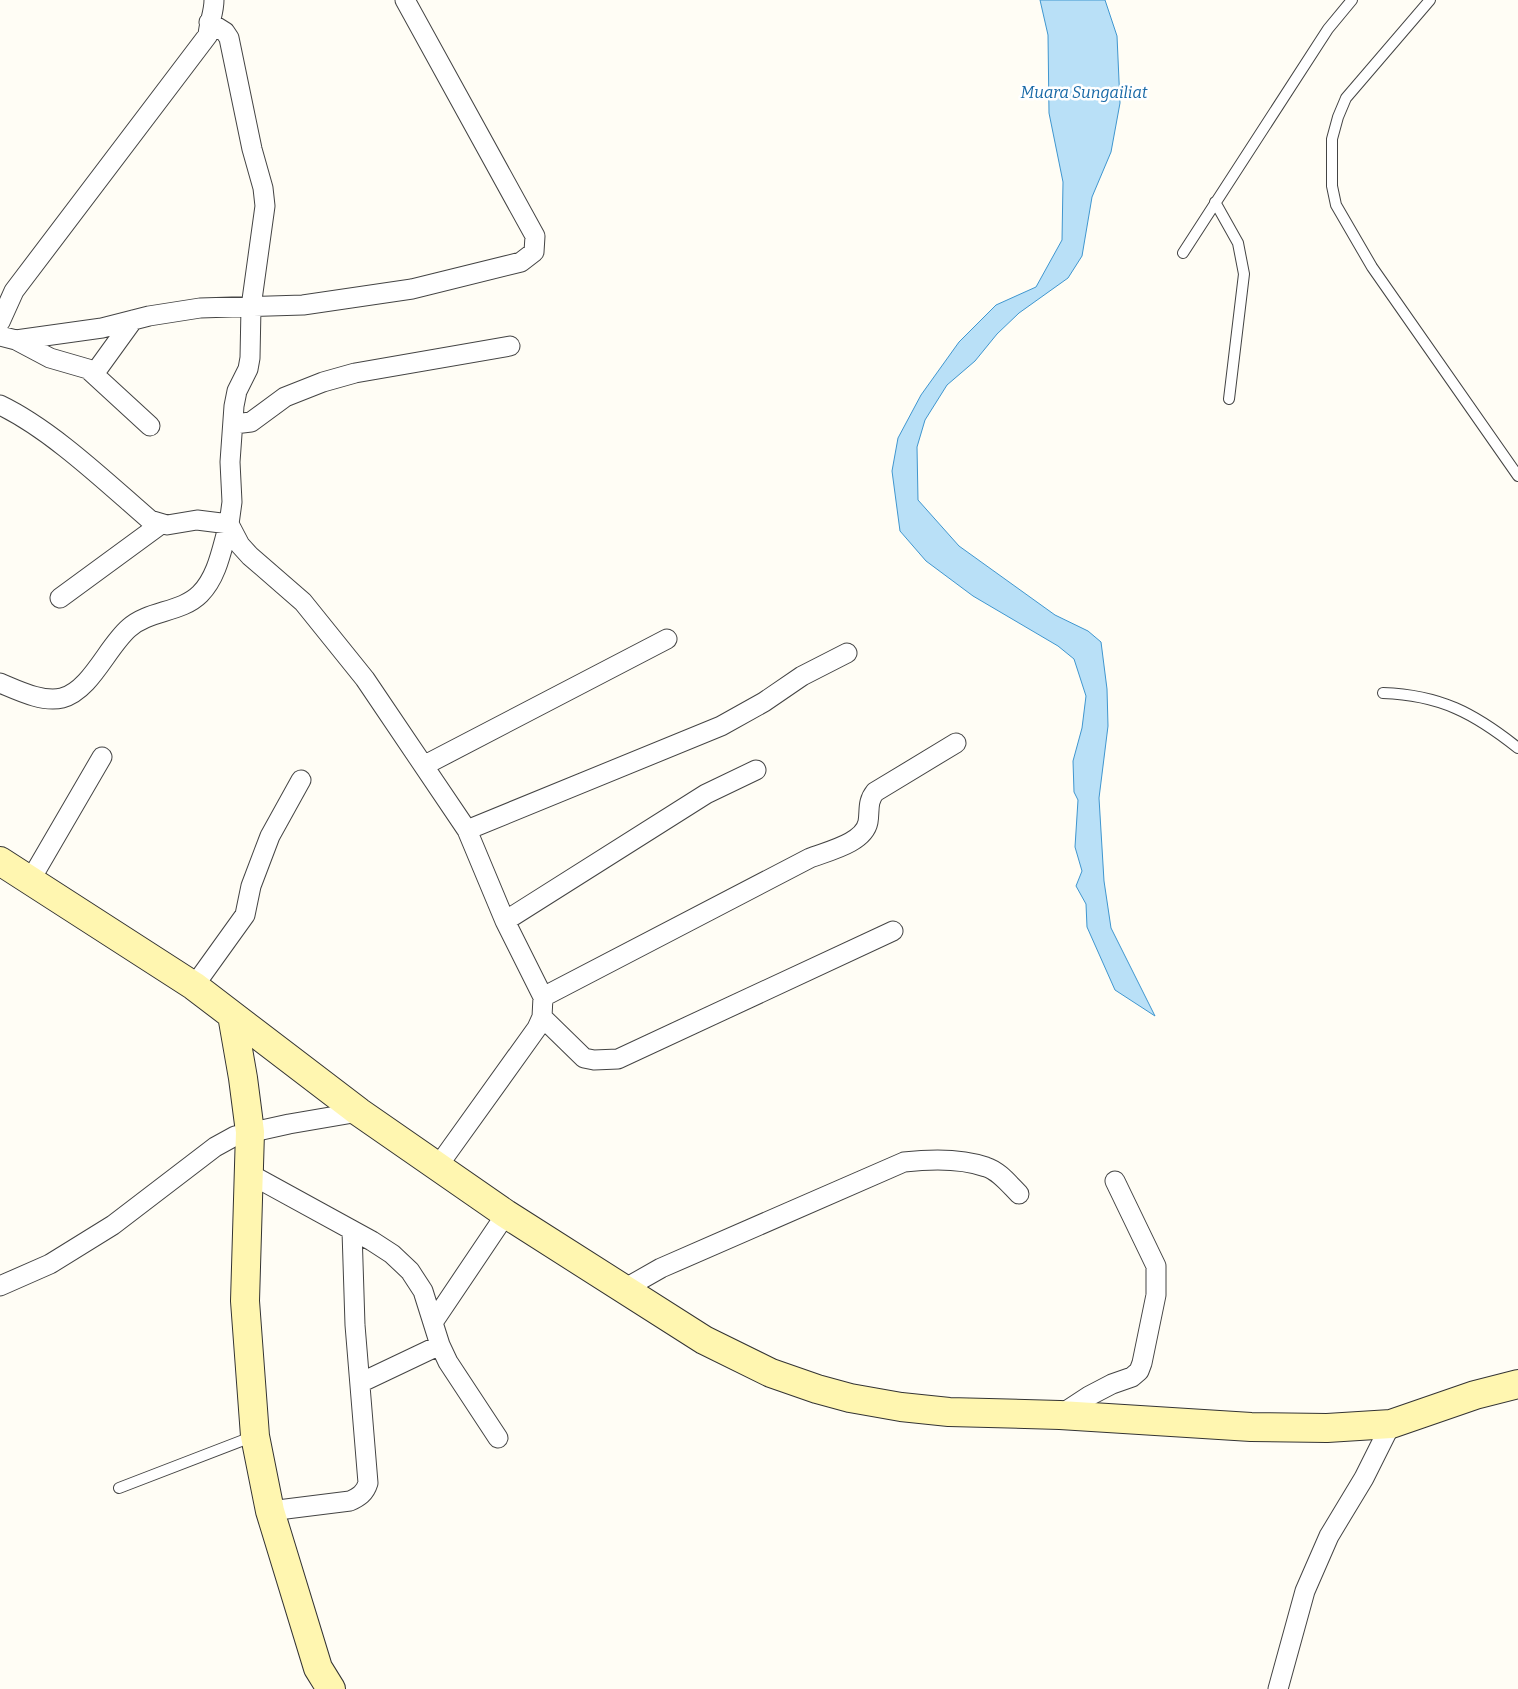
<svg xmlns="http://www.w3.org/2000/svg" width="1518" height="1689" viewBox="0 0 1518 1689" font-family="Bitter,serif">
	<rect width="100%" height="100%" fill="#fffdf5"/>
	<path fill="#b9e0f7" stroke="#3f96cf" d="M1040,0H1105L1117,36L1120,103L1111,152L1092,197L1082,256L1068,278L1019,313L997,334L975,361L947,385L925,420L917,447L918,500L959,546L1055,615L1088,631L1101,642L1107,689L1108,726L1099,798L1104,881L1111,928L1155,1016L1115,990L1087,927L1086,904L1076,886L1082,871L1075,847L1078,800L1074,792L1073,761L1082,728L1086,696L1074,659L1058,646L973,596L926,561L900,531L892,471L898,438L921,395L959,342L996,305L1036,287L1062,240L1063,182L1049,113L1048,35Z"/>
	<g fill="none" stroke-linecap="round" stroke-linejoin="round">
		<g stroke="#444" stroke-width="12">
			<path id="lane" d="M1430,0L1346,98L1338,117L1332,139V186L1336,205L1372,267L1518,476
				M1215,202L1238,243L1244,274L1229,399
				M1183,253L1328,29L1352,0
				M1383,693C1440,695 1474,713 1518,748
				M119,1488L254,1436"/>
		</g>
		<g stroke="#444" stroke-width="21">
			<path id="street" d="M0,322L14,291L208,35C209,22 214,13 214,0
				M0,336L16,340L50,358L88,369L150,426
				M16,340L102,328L149,316L200,308L303,305L412,289L521,262L534,252L535,236L405,0
				M94,374L133,320
				M0,405C52,430 106,482 150,520L167,525L197,520L229,524L232,502L230,462L234,406L237,391L248,369L250,358L251,307L265,206L263,188L252,149L229,38L225,32L209,22
				M234,424L251,422L285,397L323,382L355,373L510,346
				M229,524L240,545L250,556L303,602L365,679L467,830L505,921L543,997L542,1017L537,1028L438,1166
				M60,598L161,524
				M0,683C17,690 43,703 62,698C91,690 107,647 129,628C149,610 181,613 200,594C218,576 222,547 229,524
				M425,765L667,639
				M467,830L721,726L764,702L802,676L847,653
				M31,879L102,757
				M505,921L706,794L756,770
				M194,986L245,915L251,886L270,836L301,780
				M543,997L810,858C828,851 864,843 868,822C870,810 867,802 875,792L956,743
				M542,1017L584,1058L594,1060L618,1059L893,931
				M248,1173L372,1241L392,1254L410,1271L423,1291L440,1345L448,1362L498,1438
				M0,1286L50,1264L113,1225L215,1147L235,1136L289,1124L359,1112
				M624,1289L661,1268L904,1162C930,1159 961,1158 986,1167C999,1171 1009,1184 1019,1194
				M434,1321L506,1214
				M360,1383L440,1345
				M1060,1415L1089,1396L1112,1384L1132,1377L1139,1371L1142,1363L1156,1295V1266L1115,1181
				M270,1511L350,1501C359,1497 365,1493 368,1483L355,1325L352,1231
				M1278,1689L1305,1591L1329,1536L1364,1478L1391,1424"/>
		</g>
		<g stroke="#333" stroke-width="30">
			<path id="secondary" d="M0,861L194,986L359,1112L506,1214L704,1340L771,1373L817,1389L850,1398L901,1407L949,1412L1060,1415L1251,1427L1327,1428L1391,1424L1475,1395L1518,1384
				M232,1015L243,1078L250,1132L245,1301L255,1436L270,1511L318,1668L331,1689"/>
		</g>
		<use href="#lane" stroke="#fff" stroke-width="10"/>
		<use href="#street" stroke="#fff" stroke-width="19"/>
		<use href="#secondary" stroke="#fff6b0" stroke-width="28"/>
	</g>
	<g text-anchor="middle" dominant-baseline="central" stroke-width="5" stroke-linejoin="round" paint-order="stroke">
		<g font-size="16" font-style="italic" fill="#1768a6" stroke="#fff">
			<text x="1084" y="92">Muara Sungailiat</text>
		</g>
	</g>
</svg>
